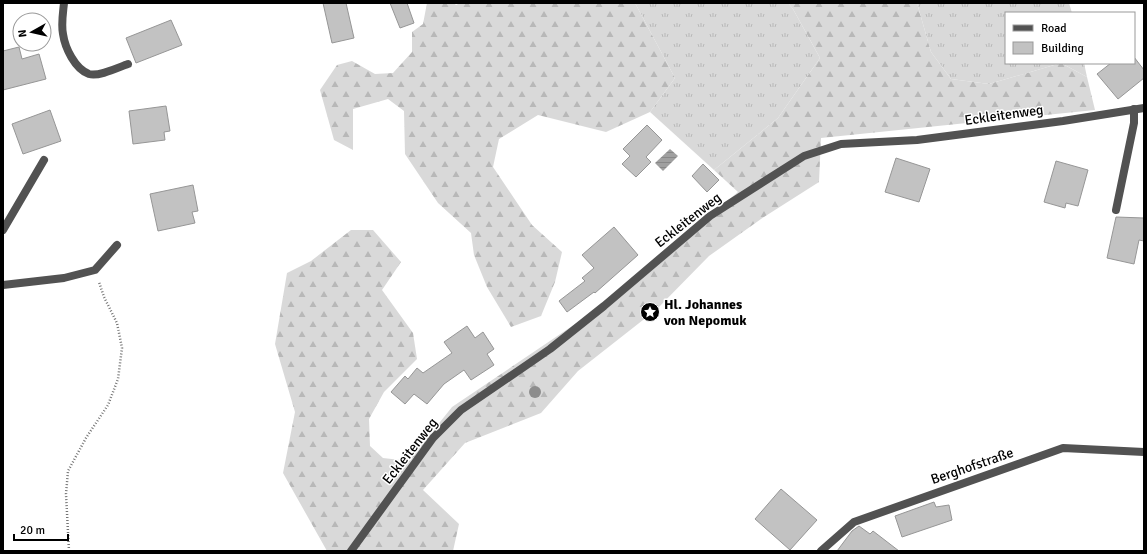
<svg xmlns="http://www.w3.org/2000/svg" width="1147" height="554" viewBox="0 0 1147 554" font-family="Signika,sans-serif">
	<defs>
		<pattern id="grass-tufts" width="24" height="20" patternUnits="userSpaceOnUse"><rect width="24" height="20" fill="#d9d9d9"/><path d="M3 7l-1-3M5 7V3M7 7l1-3M15 17l-1-3M17 17v-4M19 17l1-3" fill="none" stroke="#b8b8b8"/></pattern>
		<pattern id="forest-firs" width="22" height="20" patternUnits="userSpaceOnUse"><rect width="22" height="20" fill="#d9d9d9"/><path d="M5 1l3.5 6h-7zM16 11l3.5 6h-7z" fill="#b8b8b8"/></pattern>
		<pattern id="water-rules" width="6" height="5" patternUnits="userSpaceOnUse"><rect width="6" height="5" fill="#a0a0a0"/><path d="M0 2.5h6" fill="none" stroke="#888"/></pattern>
	</defs>
	<rect width="100%" height="100%" fill="#fff"/>
	<path fill="url(#grass-tufts)" d="M635,3H788L793,9L820,58L778,118L714,170L650,112L675,78Z
		M917,3H1069L1072,13H1006V63H1061L989,84L951,79L931,52Z
		M1061,63H1084L1087,77Z"/>
	<path fill="url(#forest-firs)" d="M427,3H454L456,5L460,3H635L675,78L650,112L606,132L538,115L499,139L493,167L532,225L562,252L555,282L541,316L511,327L487,287L474,255L471,233L438,203L405,154L404,111L388,99L353,109V150L334,140L320,90L337,65L352,61L375,74L393,73L412,52V32L423,24Z
		M788,3H917L931,52L951,79L989,84L1061,63L1087,77L1095,110L821,138L819,182L761,219L709,256L657,309L578,371L541,413L465,443L423,490L459,524L453,551H327L283,473L295,412L275,344L287,273L311,261L351,230H373L401,262L382,290L413,333L417,359L384,392L369,419L370,446L383,458L409,461L452,407L584,318L738,192L714,170L778,118L820,58L793,9Z"/>
	<path fill="url(#water-rules)" d="M670,149L678,156L663,171L655,163Z"/>
	<path fill="#c2c2c2" stroke="#969696" d="M323,3H346L354,38L332,43Z
		M390,3H407L414,23L400,28Z
		M171,20L182,45L136,63L126,38Z
		M19,47L22,59L39,54L46,79L3,90V51Z
		M1134,57L1144,70V78L1118,99L1097,74L1111,63H1134Z
		M166,106L170,131L164,132L165,140L133,144L129,111Z
		M50,110L61,141L23,154L12,124Z
		M647,125L662,140L646,157L651,162L636,177L622,164L630,156L623,149Z
		M896,158L930,169L919,202L885,192Z
		M1056,161L1088,170L1078,206L1066,203L1065,208L1044,202Z
		M703,164L719,180L707,192L692,176Z
		M193,185L198,211L192,212L195,223L158,231L150,194Z
		M1116,217L1144,218V241L1139,240L1134,264L1107,258Z
		M614,227L638,255L595,293L594,292L567,312L559,301L585,281L582,278L594,268L582,255Z
		M467,326L475,338L483,332L494,349L487,354L494,365L471,380L464,370L444,384L427,404L414,394L405,404L391,392L405,376L408,379L417,368L423,373L452,353L444,342Z
		M781,489L817,520L790,550L755,519Z
		M934,502L936,507L949,505L952,520L902,537L895,516Z
		M859,526L870,534L873,531L899,551H837L852,531Z"/>
	<g fill="none" stroke-linecap="round" stroke-linejoin="round">
		<path stroke="#747474" stroke-width="2.5" stroke-dasharray="1 2" stroke-linecap="butt" d="M69,551L66,494L68,471L86,438L108,405L118,379L122,348L117,323L104,297L99,282"/>
		<path stroke="#525252" stroke-width="8" d="M64,3C63,13 61,24 63,34C65,48 75,69 89,74C99,77 119,67 128,64
			M1116,210L1134,123V109
			M3,230L44,160
			M3,285L64,278L95,270L117,245
			M821,551L854,522L1063,448L1144,452"/>
		<path stroke="#525252" stroke-width="8" d="M351,551L433,438L461,410L550,349L604,306L710,216L804,156L841,144L917,140L1063,121L1144,108"/>
	</g>
	<circle fill="#8d8d8d" cx="535" cy="392" r="6"/>
	<defs>
		<g id="sight-disc" transform="scale(1)"><circle r="9.5" fill="#000" stroke="#fff"/><path d="M0-6L1.8-2.2L6-1.7L2.9 1.2L3.7 5.4L0 3.3L-3.7 5.4L-2.9 1.2L-6-1.7L-1.8-2.2Z" fill="#fff"/></g>
	</defs>
	<g fill-rule="evenodd">
		<use href="#sight-disc" x="650" y="312"/>
	</g>
	<g text-anchor="middle" dominant-baseline="central" stroke-width="3" stroke-linejoin="round" paint-order="stroke">
		<g font-size="14" fill="#000" stroke="#fff">
			<text transform="translate(1004 115) rotate(-8)">Eckleitenweg</text>
			<text transform="translate(688 220) rotate(-38)">Eckleitenweg</text>
			<text transform="translate(410 451) rotate(-52)">Eckleitenweg</text>
			<text transform="translate(972 466) rotate(-19)">Berghofstraße</text>
		</g>
		<g font-size="14" font-weight="bold" fill="#000" stroke="#fff" text-anchor="start">
			<text x="664" y="304">Hl. Johannes<tspan x="664" dy="16">von Nepomuk</tspan></text>
		</g>
	</g>
	<rect width="1147" height="554" fill="none" stroke="#000000" stroke-width="8"/>
	<rect x="1005" y="12" width="130" height="52" fill="#ffffff" stroke="#999999"/>
	<rect x="1013" y="25" width="20" height="6" fill="#525252" stroke="#999999"/>
	<text x="1041" y="32" font-size="12" fill="#000000">Road</text>
	<rect x="1013" y="42" width="20" height="12" fill="#c2c2c2" stroke="#999999"/>
	<text x="1041" y="52" font-size="12" fill="#000000">Building</text>
	<g transform="translate(32 32) rotate(262)"><circle r="19" fill="#ffffff" stroke="#999999"/>
	<path d="M0-3L7 15L0 10L-7 15Z" fill="#000000"/>
	<text y="-6" font-size="11" font-weight="bold" text-anchor="middle" fill="#000000">N</text>
	</g>
	<path d="M14 534v6h54v-6" fill="none" stroke="#000000" stroke-width="2"/>
	<text x="20" y="534" font-size="12" fill="#000000" stroke="#ffffff" stroke-width="3" paint-order="stroke">20 m</text>
</svg>
